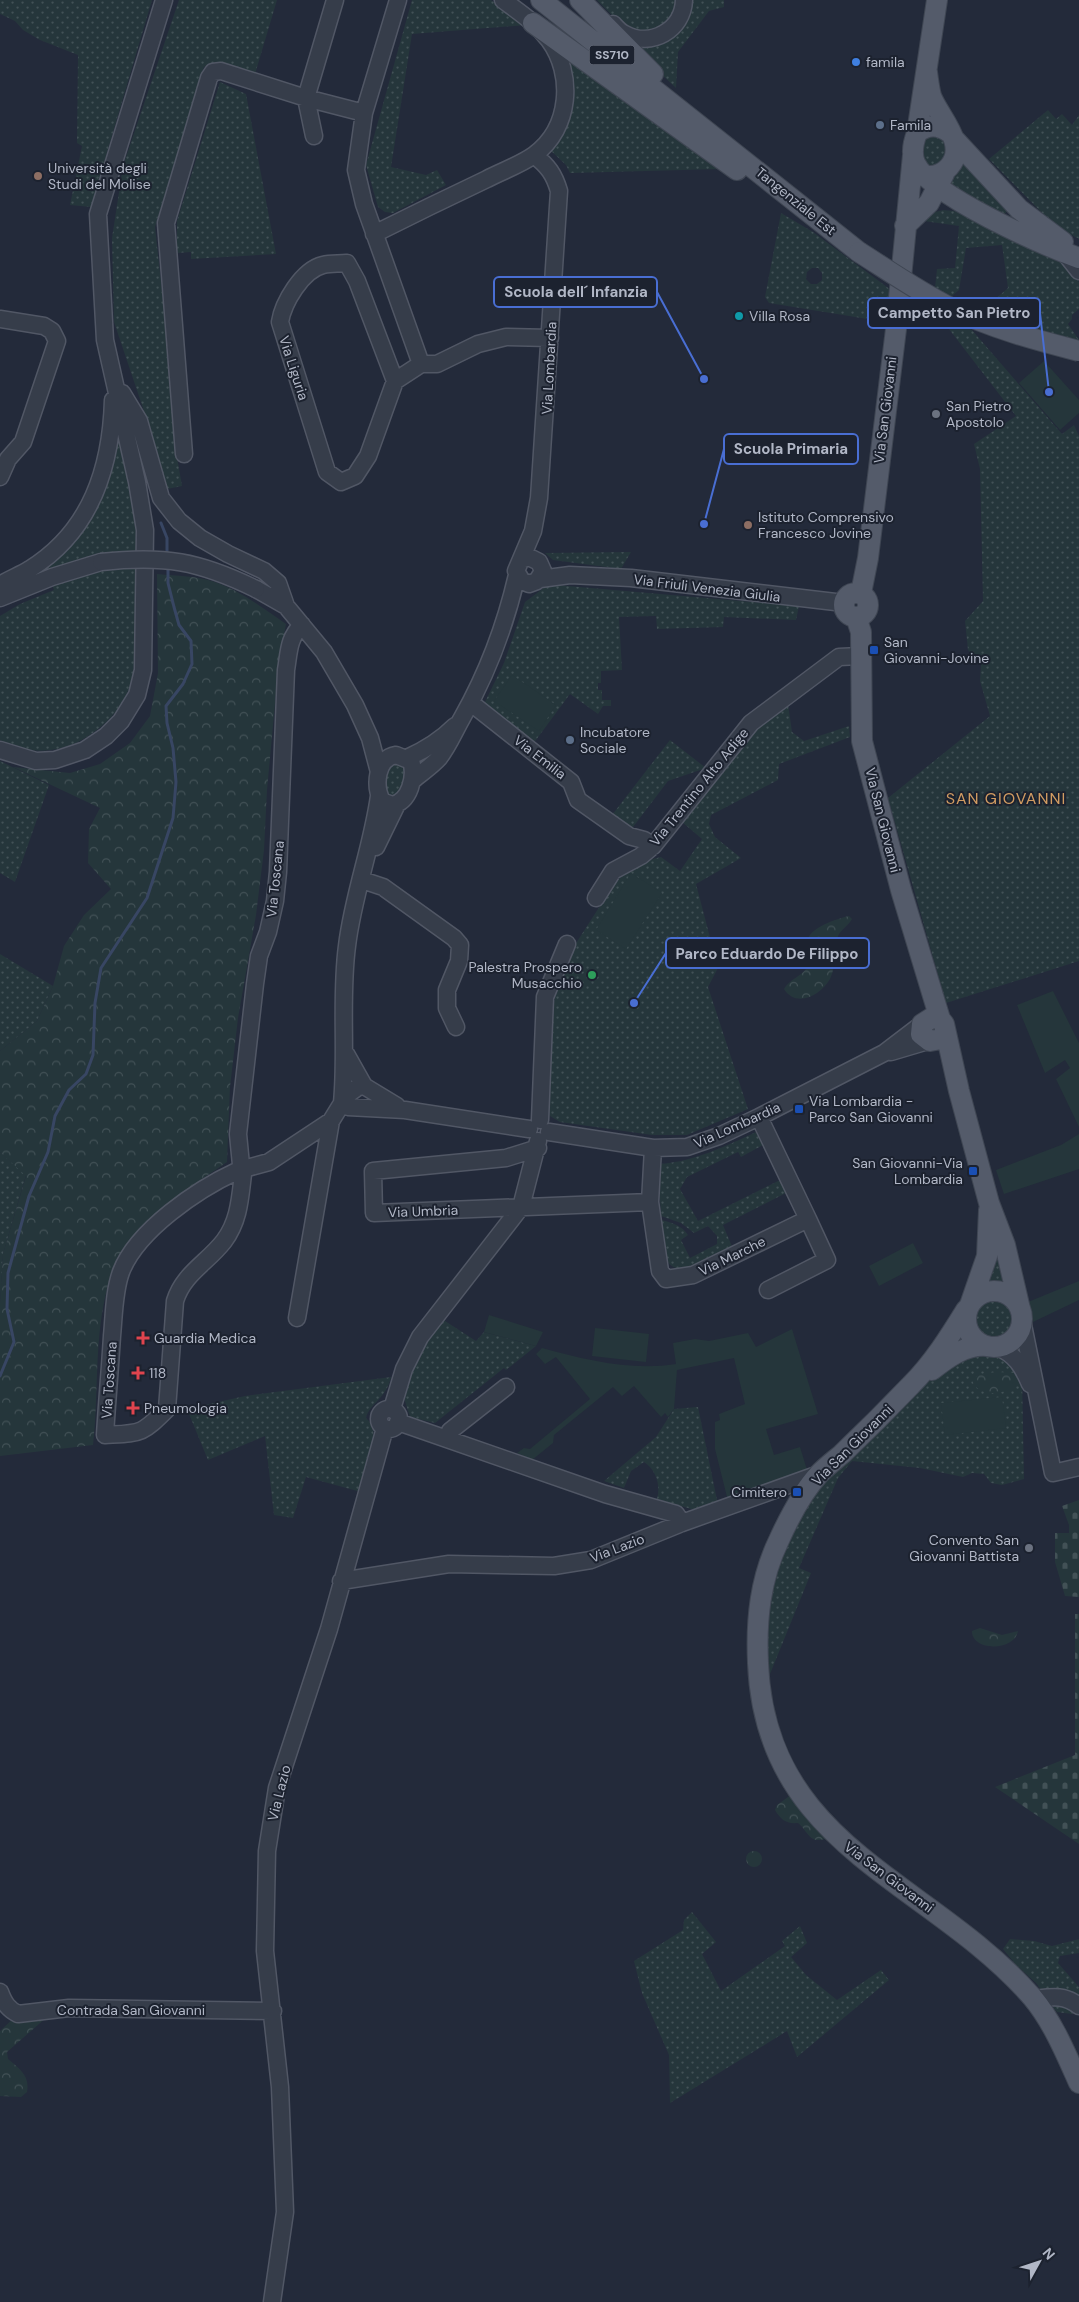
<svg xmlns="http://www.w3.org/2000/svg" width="1079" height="2302" viewBox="0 0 1079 2302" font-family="'DM Sans',sans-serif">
	<defs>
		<pattern id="grass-dots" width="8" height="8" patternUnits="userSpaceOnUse" patternTransform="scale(1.25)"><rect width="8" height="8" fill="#25363b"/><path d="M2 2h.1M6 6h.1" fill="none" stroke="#425156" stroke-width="1.8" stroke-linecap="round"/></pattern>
		<pattern id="forest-crowns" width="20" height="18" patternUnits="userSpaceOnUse" patternTransform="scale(1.25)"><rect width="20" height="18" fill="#25363b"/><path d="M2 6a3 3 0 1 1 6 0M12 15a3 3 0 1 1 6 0" fill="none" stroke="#425156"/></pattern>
		<pattern id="cemetery-stones" width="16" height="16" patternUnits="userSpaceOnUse" patternTransform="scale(1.25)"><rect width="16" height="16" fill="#25363b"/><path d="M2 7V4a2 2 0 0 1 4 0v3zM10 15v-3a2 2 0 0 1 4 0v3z" fill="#425156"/></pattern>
	</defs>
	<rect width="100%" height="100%" fill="#232a3a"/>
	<path fill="url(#grass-dots)" fill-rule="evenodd" d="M0,0H152L91,207L70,205L82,146L77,143L78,55L40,40L23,30L15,21L0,14Z
		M179,0H277L255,74L217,62L204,67L155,227L177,428V457L182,486L167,489L151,432L114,322L112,238L123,166Z
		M412,0H491L527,25L412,34L391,167L426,175L437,170L446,185L393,213L385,212L378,207L366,165Z
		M597,0H676C674,13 671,22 658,27C631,39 615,18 597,0Z
		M691,0H724V7L709,11L678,52L676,88L627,42L644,45Z
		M568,60L721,169L570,173L566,165L550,150Z
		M220,82L246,94L276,254L191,259V252L177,253V221Z
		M1048,110L1056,119L1062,114L1072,125L1079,115V239L1055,226L989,159Z
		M941,135L948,148L940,167L925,166L921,144L927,137Z
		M960,151L1011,208L1002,216L947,185Z
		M943,210L954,211L975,218L1056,257L1079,282V309L1072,315V319L1068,324L1079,340V357L970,321L1008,288L1002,245L966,248L959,290L952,296L935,288L937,269L955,268L959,226L924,221L935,212Z
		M781,213L813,232L891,290L886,322L769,303L765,297ZM812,268H818L822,273V280L817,284H811L806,279L807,272Z
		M940,309L965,322L1062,434L1074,425L1079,436V961L946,1003L888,798L990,716L980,681L981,665L968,650L965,621L983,601L980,469L974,444L1016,416L942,320Z
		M118,433C125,467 136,503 138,538C139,570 138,601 136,633C135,650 135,670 130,686C121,711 103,728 80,741C55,754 24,754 0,740V616L20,604L54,590L46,565C93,530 110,490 118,433Z
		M631,552L621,569L553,560L545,553Z
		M556,585L799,606L796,620L724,617L723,627L657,629L656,616L619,617L622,670L601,671V683H598V690H602V700H611V706H603L598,714L570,694L533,744L484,704L504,663L525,602L545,587Z
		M788,704L792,732L804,741L849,726L850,737L779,764L778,780L711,815L709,824L715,837L741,858L696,884L718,968L708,987L748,1109L687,1135H652L560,1122L550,1116L546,1107L555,991L562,965L616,881C630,870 644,860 661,857L680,871L702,839L682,822L756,729Z
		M670,740L706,768L668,781L630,831L612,815Z
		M0,761L49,785L15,882L0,873Z
		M400,763L407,770L399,796L388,798L383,786L388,764Z
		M0,954L53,986L37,1021L0,1051Z
		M756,1132L763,1145L741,1157L738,1152L687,1177L680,1189L698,1221L780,1180L786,1193L723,1225L733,1249C716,1257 674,1285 665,1256C661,1245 662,1231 661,1220C673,1223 681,1225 688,1235L681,1240L690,1258L717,1244V1236L708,1226L694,1233L681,1223L661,1216L659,1184L661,1164C695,1161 726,1146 756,1132Z
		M0,1152L26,1175L3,1254L0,1304Z
		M1003,1255L1007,1289L998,1286L983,1289L990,1264Z
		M972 1319a22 22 0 1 1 44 0a22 22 0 1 1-44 0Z
		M442,1319L476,1341L484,1332L536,1346L506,1370L504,1368L435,1423L410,1417L404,1398L412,1368Z
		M982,1352L1000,1355L1022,1377L1024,1479L1002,1485L991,1483L984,1474L972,1473L963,1477L920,1468L852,1461L838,1478L799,1568L811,1573L770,1674L766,1636L774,1575L786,1542L819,1488L940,1370Z
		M391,1377C386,1399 370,1403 366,1418L373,1425L374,1441L361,1492L306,1477L293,1518L274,1515L265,1436L208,1460L187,1409L245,1396Z
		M698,1407L718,1505L698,1511L657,1499C661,1485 656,1470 644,1462L631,1471L624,1488L604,1481L656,1437L674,1409Z
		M692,1912L716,1942L702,1954L721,1991L785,1946L782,1941L800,1926L807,1943L791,1957L806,1975L837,2000L881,1970L889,1980L797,2057L787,2031L670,2103L669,2055L642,1993L634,1961L683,1930L684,1920Z
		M1010,1939L1034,1941L1052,1946L1079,1939V1953L1060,1956L1058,1963L1079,1987V2008L1072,2014L1057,2012L1036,1983L1016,1965L1003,1949Z"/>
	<path fill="url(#forest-crowns)" d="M157,574C177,576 197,576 215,582C241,591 264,609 286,624L279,661L267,790L264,850L256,915L238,1018L230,1087L227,1162C197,1183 150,1212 129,1241C89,1296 101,1381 93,1445L0,1456V1304L3,1254L26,1176L0,1152V1051L37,1021L53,986L64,946L84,915L111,889L88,863L89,829L100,808L13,767L70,773L100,764L130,743L150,716L158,673Z
		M849,916L852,919C849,925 843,928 839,934C834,942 837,965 830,979C820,996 796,1008 784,989C790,979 800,977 807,968C814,960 806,951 807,942C809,927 837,919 849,916Z
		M997,1372L1016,1373L1018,1377L1016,1385C1004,1395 978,1398 972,1380L980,1374Z
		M980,1628L1002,1635L1018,1631C1015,1651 972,1652 972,1631Z
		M795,1792L828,1833L825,1839C809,1844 808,1831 798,1823C786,1824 781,1820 775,1810L777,1805Z
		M746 1859a8 8 0 1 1 16 0a8 8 0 1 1-16 0Z
		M15,2017H47L7,2052L8,2059C20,2069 30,2076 27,2092L21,2097L0,2096V2031Z"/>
	<path fill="url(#cemetery-stones)" d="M1079,1500V1844L995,1787L1075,1755V1614H1079V1597L1065,1596L1055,1562V1533H1069V1525L1062,1506Z"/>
	<path fill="#25363b" d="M1044,361L1079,400V413L1060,430L1019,383Z
		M512,675L556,705L539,731L494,701Z
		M631,873L662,893L626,949L596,930Z
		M1053,991L1079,1043V1127L1056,1079L1070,1068L1065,1060L1045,1073L1017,1005Z
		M1079,1134V1169L1004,1194L996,1170L1061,1145Z
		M913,1243L923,1263L879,1286L869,1266Z
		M1079,1281V1300L1033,1322L1028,1302Z
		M489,1315L543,1332L536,1346L484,1332Z
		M595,1328L649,1334L646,1362L592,1356Z
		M792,1329L818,1414L766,1429L774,1455L800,1447L808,1473L728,1501L715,1449V1422L720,1420L719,1414L745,1404L734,1358L677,1370L674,1409L668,1417L665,1413L661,1417L634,1386L622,1396L613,1387L554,1435L553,1443L532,1460L517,1453L524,1448L530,1449L590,1399L556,1357L545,1364L536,1354L542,1348C586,1360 631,1371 676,1364L673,1343L695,1339L709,1341L748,1333L756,1347Z
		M1002,1397L1006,1428L945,1435L941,1403Z"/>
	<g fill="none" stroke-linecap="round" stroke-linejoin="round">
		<path stroke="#384663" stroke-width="3" d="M161,523L167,538V556
			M0,1376L14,1342L7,1309L8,1273L29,1196L48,1152L55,1116L69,1090L86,1074L93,1055L95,1003L101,968L147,898L173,818L176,782L173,748L167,723L166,706L183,684L192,664L191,641L179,625L174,607L168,583V565"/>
		<g stroke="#515765" stroke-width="19">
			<path id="minor" d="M398,0L364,113L356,170L364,204L421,364
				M613,24C616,27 620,32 625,34C651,48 683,30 684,0
				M314,136L306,98L335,0
				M374,234C412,215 449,197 487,179C502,171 520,165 534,155C571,128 574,74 549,40C536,23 519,12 503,0
				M1064,252L1079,271
				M0,319L44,326L52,331L57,341L23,442L8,459L0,477
				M395,381L357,281L347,263C339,264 331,263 323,265C302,270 283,303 280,322L327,472L341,482L355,476L368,456L395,381L421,364H437L478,344L506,337L550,338
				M122,393L139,421L161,498L179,521L200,538L228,554L264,571L278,583L286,606
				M184,454L166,223L209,78L213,72L221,71L306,98L364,113
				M521,560L529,557L539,562L543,571L537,581L529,584L522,581L516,571L533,531L539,498L559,191C554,174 548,166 534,155
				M540,579L570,575L631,578L844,603
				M0,585C9,579 21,575 30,569C91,531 111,468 113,400
				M256,589L286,606L324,652L355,705L370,738L379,772
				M0,598L52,577L101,562
				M471,703L571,782L578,800L629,836L644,840L653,846
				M0,750L36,761L55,760L85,750L106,736L121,721L137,695L143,670L145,530L137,482L105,340L98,214L164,0
				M396,755L411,761C416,776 410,802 392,805L382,801C374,786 376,758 396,755Z
				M407,758C425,750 441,740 455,726
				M413,780C421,773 432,766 439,758C449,745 454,732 462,718C488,672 505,627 517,575
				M376,847L397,804
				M362,880L383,887L454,938L460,945L459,961L447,990V1008L456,1027
				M596,898L613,871L641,856L653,846L751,723L839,657L860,656
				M891,1052L928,1041
				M346,1054L364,1086L397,1106
				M342,1103C347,1051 340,998 347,946C353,895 372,847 379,796
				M348,1107L405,1110L529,1129
				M540,1120L545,997L567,944
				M549,1132L653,1148L687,1147L719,1136L759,1117L884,1053L922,1024
				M538,1148L506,1158L373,1171L374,1213L650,1202
				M653,1148L650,1202L660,1271L666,1279L693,1275L808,1219L759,1117
				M241,1165L238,1134L255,984L259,956L268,932L275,901L278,872L286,670C289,653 288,638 302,625
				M247,1168L269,1162L331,1121L347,1095L358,1087L364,1086
				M237,1171C198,1189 137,1230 121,1272C114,1291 114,1315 112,1336C110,1369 107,1402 105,1435C141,1433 141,1435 167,1409L175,1301C183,1274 207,1263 224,1241C239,1221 240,1199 243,1174
				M768,1290L827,1260L808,1219
				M297,1318L331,1121
				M1022,1320L1053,1473L1079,1467
				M997,1347C1015,1354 1023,1367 1030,1384
				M392,1409L404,1369L420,1337L521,1207L538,1141
				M379 1419a10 10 0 1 1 20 0a10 10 0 1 1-20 0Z
				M398,1422L605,1494L676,1514L682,1523
				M448,1439L450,1431L506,1387
				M341,1581L449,1564L554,1566L591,1560L682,1523L819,1474
				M0,1992C4,2003 8,2009 18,2014L69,2008L273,2011
				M1033,1999C1051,1997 1064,1994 1079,2006
				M272,2302L285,2212L280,2087L265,1951L267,1851L277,1788L329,1629L385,1428"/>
		</g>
		<g stroke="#3f4653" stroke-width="22">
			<path id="major" d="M541,0L859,252
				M580,0L653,74
				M533,23L737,170
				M917,133L937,0
				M950,133C939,125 928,124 917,133C913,143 911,153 915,163C931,196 1043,245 1079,258
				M955,140L1019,209L1063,242
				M917,175C930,177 940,177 949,167C969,145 939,117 931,96C929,88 928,80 927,72
				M905,226L929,203L944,174
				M844 605a12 12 0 1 1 24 0a12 12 0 1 1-24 0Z
				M861,593L868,558L896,329L913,155
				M856,617L861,632L862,741L901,890L940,1019
				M945,1033L941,1039L930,1041L921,1034L922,1024L933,1017L940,1019L944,1024L959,1091L989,1203L1005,1245L1020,1309
				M966 1319a28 28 0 1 1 56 0a28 28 0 1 1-56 0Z
				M971,1302L987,1256L989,1210
				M966,1310C950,1336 933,1363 911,1385C889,1408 866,1431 842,1454C835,1460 827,1466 820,1473C803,1491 789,1518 779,1540C760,1579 756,1620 758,1663C765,1848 930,1880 1032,1997C1053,2022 1066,2054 1079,2083
				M932,1370C947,1358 966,1344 987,1346"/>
		</g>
		<use href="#minor" stroke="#363d4a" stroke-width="16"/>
		<use href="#major" stroke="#545b6a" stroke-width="20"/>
		<g stroke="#515765" stroke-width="19" stroke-linecap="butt">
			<path id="minor-bridge" d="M101,562C164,555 199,561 256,589"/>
		</g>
		<g stroke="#3f4653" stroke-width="22" stroke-linecap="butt">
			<path id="major-bridge" d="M859,252C889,271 919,292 951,308C991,328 1036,340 1079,351"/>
		</g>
		<use href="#minor-bridge" stroke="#363d4a" stroke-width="16"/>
		<use href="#major-bridge" stroke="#545b6a" stroke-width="20"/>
	</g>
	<circle fill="#3f7fe0" stroke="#1c222f" stroke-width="2" cx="856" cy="62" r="5"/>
	<g fill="#5c6f8a" stroke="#1c222f" stroke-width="2">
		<circle cx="880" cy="125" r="5"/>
		<circle cx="570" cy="740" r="5"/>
	</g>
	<g fill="#8d6e63" stroke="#1c222f" stroke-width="2">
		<circle cx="38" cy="176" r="5"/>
		<circle cx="748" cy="525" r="5"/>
	</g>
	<circle fill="#0f9aa8" stroke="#1c222f" stroke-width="2" cx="739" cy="316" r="5"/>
	<g fill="#6b7280" stroke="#1c222f" stroke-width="2">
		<circle cx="936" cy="414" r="5"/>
		<circle cx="1029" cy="1548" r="5"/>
	</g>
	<g fill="#1a4fb4" stroke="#1c222f" stroke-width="2">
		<rect x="869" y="645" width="10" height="10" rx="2.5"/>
		<rect x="794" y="1104" width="10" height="10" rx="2.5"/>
		<rect x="968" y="1166" width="10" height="10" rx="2.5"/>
		<rect x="792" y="1487" width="10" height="10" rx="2.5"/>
	</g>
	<circle fill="#2e9e5b" stroke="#1c222f" stroke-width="2" cx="592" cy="975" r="5"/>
	<g fill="#e0444e" stroke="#1c222f" stroke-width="2">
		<path d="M140.5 1330.5h5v5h5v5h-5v5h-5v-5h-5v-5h5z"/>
		<path d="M135.5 1365.5h5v5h5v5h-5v5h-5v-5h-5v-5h5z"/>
		<path d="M130.5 1400.5h5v5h5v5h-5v5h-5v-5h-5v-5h5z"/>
	</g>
	<g text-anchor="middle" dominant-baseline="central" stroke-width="4" stroke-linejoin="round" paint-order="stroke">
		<rect fill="#1c222f" stroke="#848a99" stroke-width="1" x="589.5" y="45.5" width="45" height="19" rx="4"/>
		<g font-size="12" font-weight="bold" fill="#b1b7c6">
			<text x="612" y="55">SS710</text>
		</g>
		<g font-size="14" fill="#b1b7c6" stroke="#1c222f" text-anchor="start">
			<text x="866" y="62">famila</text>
			<text x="890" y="125">Famila</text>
			<text x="48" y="168">Università degli<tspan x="48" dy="16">Studi del Molise</tspan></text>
			<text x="749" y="316">Villa Rosa</text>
			<text x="946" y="406">San Pietro<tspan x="946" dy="16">Apostolo</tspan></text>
			<text x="758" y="517">Istituto Comprensivo<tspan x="758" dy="16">Francesco Jovine</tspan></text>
			<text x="884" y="642">San<tspan x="884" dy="16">Giovanni-Jovine</tspan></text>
			<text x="580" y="732">Incubatore<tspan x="580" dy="16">Sociale</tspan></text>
			<text x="582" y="967" text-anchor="end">Palestra Prospero<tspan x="582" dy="16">Musacchio</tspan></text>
			<text x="809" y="1101">Via Lombardia -<tspan x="809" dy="16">Parco San Giovanni</tspan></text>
			<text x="963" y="1163" text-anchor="end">San Giovanni-Via<tspan x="963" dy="16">Lombardia</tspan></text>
			<text x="154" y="1338">Guardia Medica</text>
			<text x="149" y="1373">118</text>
			<text x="144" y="1408">Pneumologia</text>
			<text x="787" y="1492" text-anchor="end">Cimitero</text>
			<text x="1019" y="1540" text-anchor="end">Convento San<tspan x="1019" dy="16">Giovanni Battista</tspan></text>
		</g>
		<g font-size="14" fill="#b1b7c6" stroke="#1c222f">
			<text transform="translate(796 201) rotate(39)">Tangenziale Est</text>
			<text transform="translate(294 368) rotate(72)">Via Liguria</text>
			<text transform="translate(549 368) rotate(-87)">Via Lombardia</text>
			<text transform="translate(885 410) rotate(-83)">Via San Giovanni</text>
			<text transform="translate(707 588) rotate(7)">Via Friuli Venezia Giulia</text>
			<text transform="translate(540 757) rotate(38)">Via Emilia</text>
			<text transform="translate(699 787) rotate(-51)">Via Trentino Alto Adige</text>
			<text transform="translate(883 820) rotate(76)">Via San Giovanni</text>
			<text transform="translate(275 879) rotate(-84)">Via Toscana</text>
			<text transform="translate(737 1125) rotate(-24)">Via Lombardia</text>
			<text transform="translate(423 1211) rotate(-2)">Via Umbria</text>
			<text transform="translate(732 1256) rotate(-26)">Via Marche</text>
			<text transform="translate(109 1380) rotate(-86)">Via Toscana</text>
			<text transform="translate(852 1445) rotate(-45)">Via San Giovanni</text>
			<text transform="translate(617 1548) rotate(-21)">Via Lazio</text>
			<text transform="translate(279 1793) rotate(-76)">Via Lazio</text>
			<text transform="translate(889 1877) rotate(37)">Via San Giovanni</text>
			<text x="131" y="2010">Contrada San Giovanni</text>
		</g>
		<g font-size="16" letter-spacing="1" fill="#d19c62" stroke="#1c222f">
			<text x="1006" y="798">SAN GIOVANNI</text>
		</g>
	</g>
	<path fill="none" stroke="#496ed3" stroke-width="2" d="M704 379L657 292M1049 392L1040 313M704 524L724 449M634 1003L666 953"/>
	<g fill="#496ed3" stroke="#1c222f" stroke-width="2">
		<circle cx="704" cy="379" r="5"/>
		<circle cx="1049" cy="392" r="5"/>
		<circle cx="704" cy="524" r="5"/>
		<circle cx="634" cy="1003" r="5"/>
	</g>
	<g fill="#1c222f" stroke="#496ed3" stroke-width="2">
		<rect x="494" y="277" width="163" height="30" rx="5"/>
		<rect x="868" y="298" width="172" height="30" rx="5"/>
		<rect x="724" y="434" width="134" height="30" rx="5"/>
		<rect x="666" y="938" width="203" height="30" rx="5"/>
	</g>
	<g font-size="15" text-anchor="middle" font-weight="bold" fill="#b1b7c6">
		<text x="576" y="297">Scuola dell´ Infanzia</text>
		<text x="954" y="318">Campetto San Pietro</text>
		<text x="791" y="454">Scuola Primaria</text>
		<text x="767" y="959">Parco Eduardo De Filippo</text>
	</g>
	<g transform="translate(1039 2262) rotate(50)" stroke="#1c222f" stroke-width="4" paint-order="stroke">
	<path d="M0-4L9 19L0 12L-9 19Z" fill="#b1b7c6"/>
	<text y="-8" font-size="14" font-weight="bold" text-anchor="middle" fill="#b1b7c6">N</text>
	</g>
</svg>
